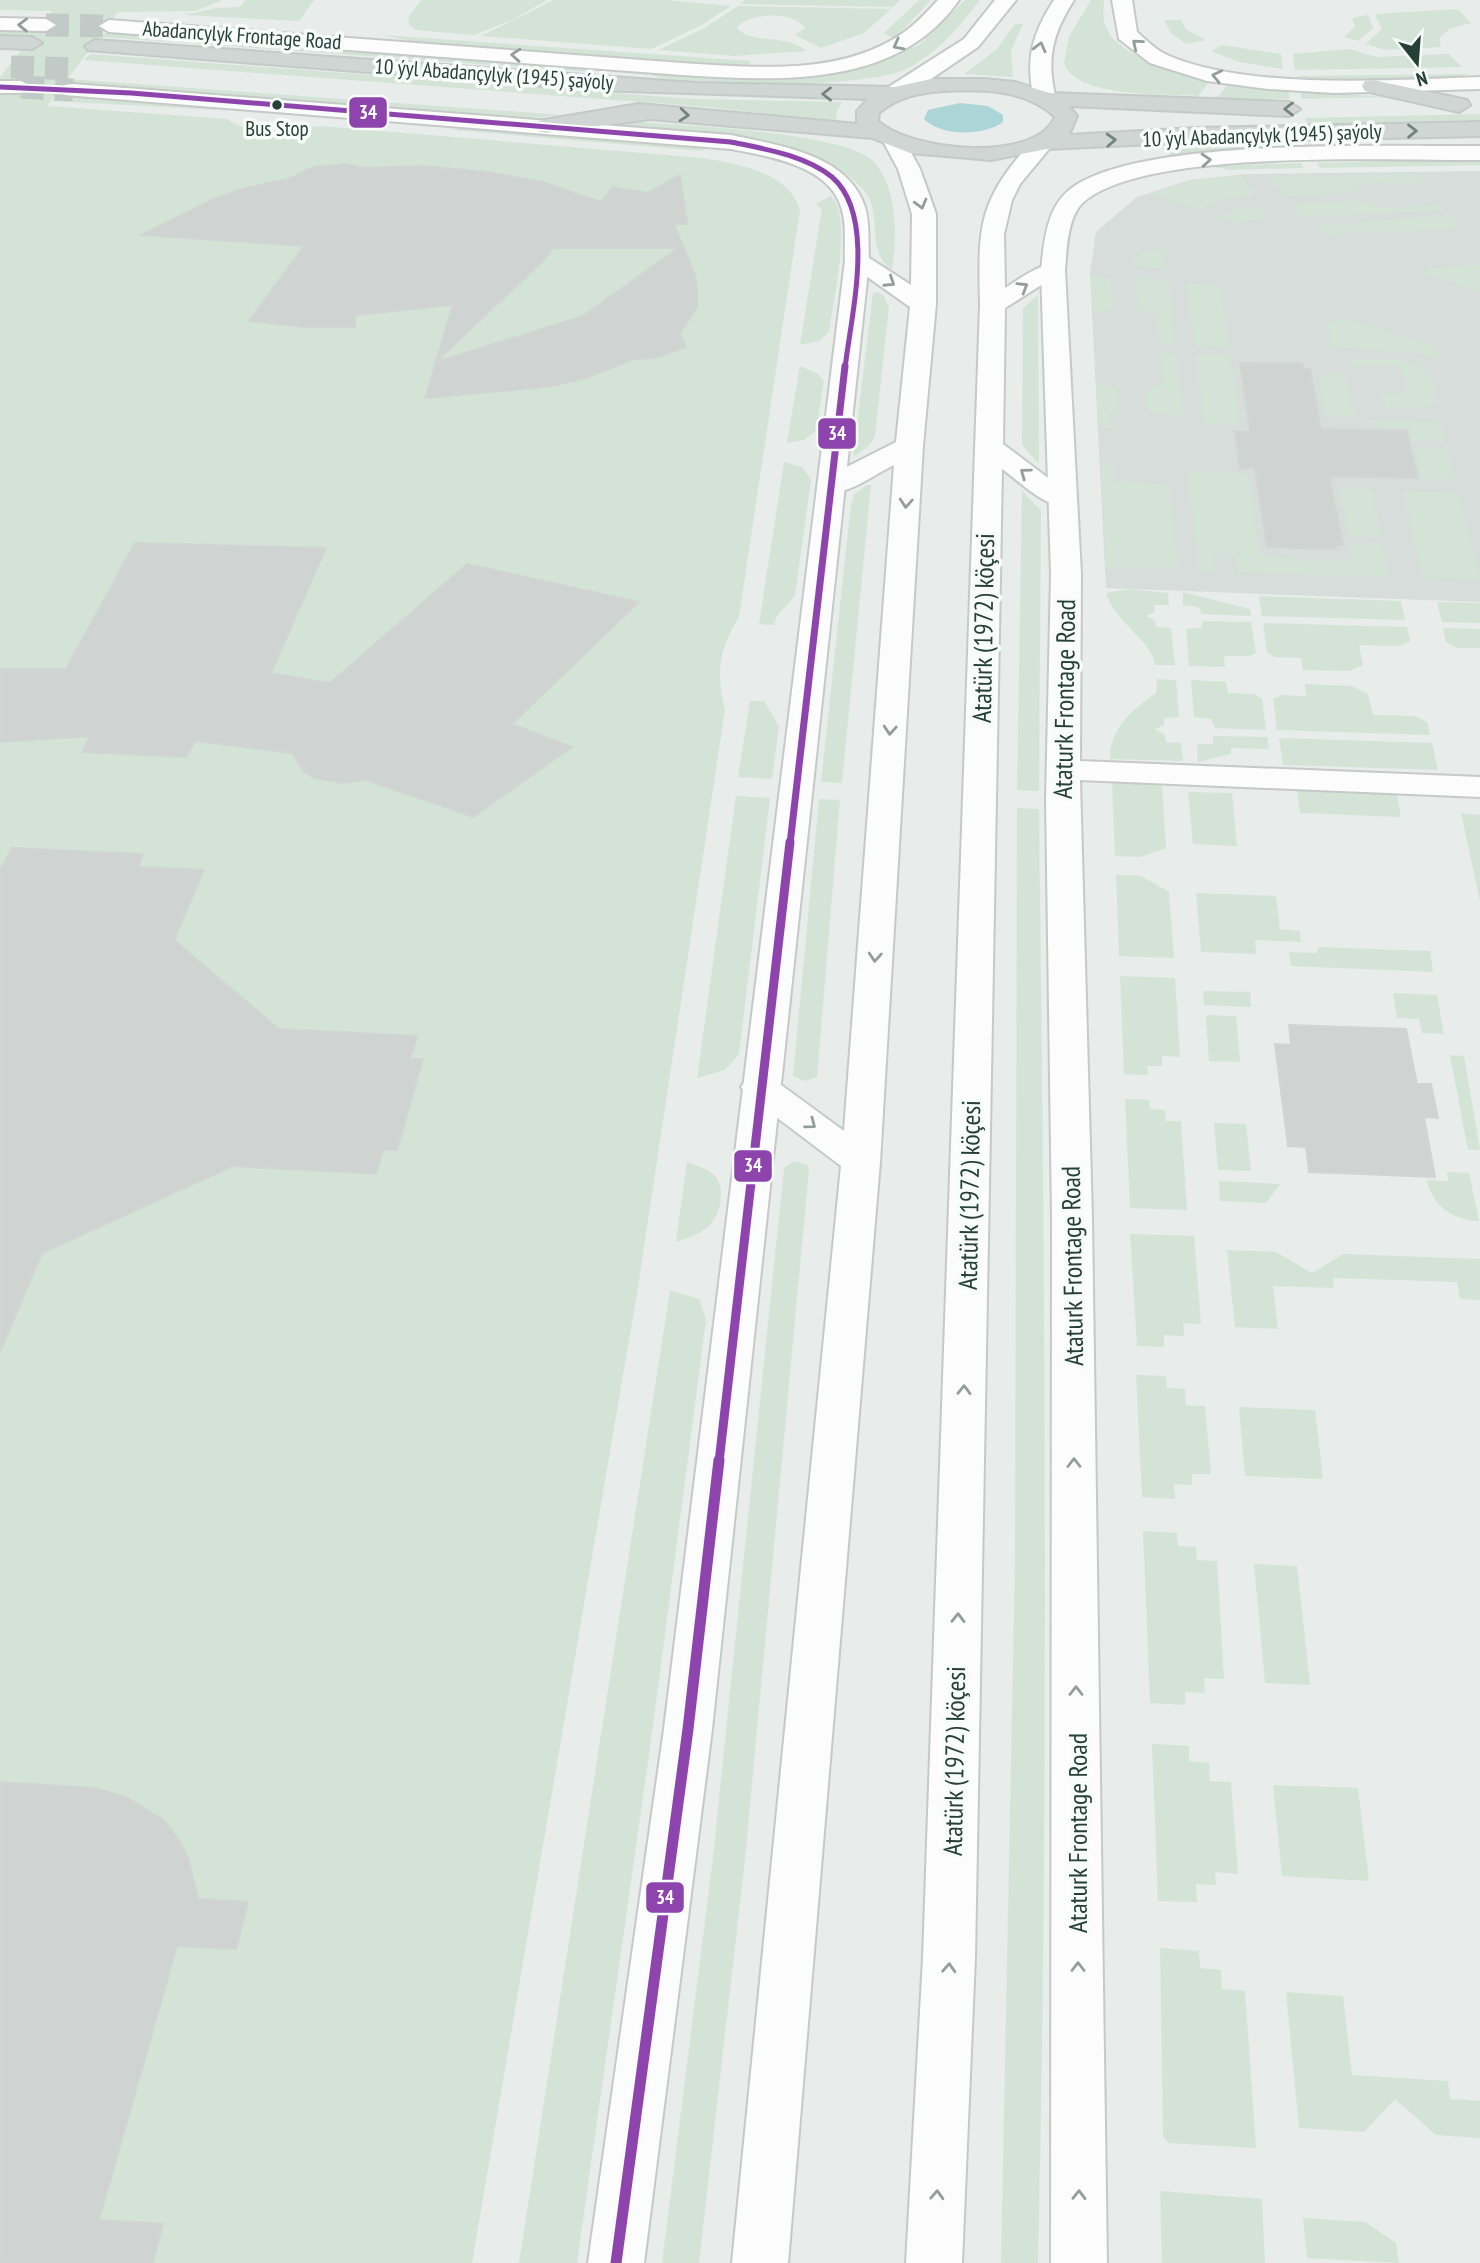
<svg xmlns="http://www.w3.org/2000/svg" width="1480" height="2263" viewBox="0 0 1480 2263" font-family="'PT Sans Narrow',sans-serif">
	<rect width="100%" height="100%" fill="#e8ecea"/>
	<path fill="#d7ddda" d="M1480,171V602L1106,588L1090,273L1096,232L1137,197L1190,180L1247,174Z"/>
	<path fill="#d3e4d6" d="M0,0H222L196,11L118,12L47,106L227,119C250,137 293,129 320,126L703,158C737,164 789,172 800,210L739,617C718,652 716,671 725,710L638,1287L472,2263H0V77L33,36L0,35V30L37,31L52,11L0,10Z
		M245,0H314L299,21L183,15L217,8L240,7Z
		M421,0H547L514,19L474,35L416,30L410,26L408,18Z
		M554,0H665L731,6L700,26L651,49L481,36Z
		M745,0H900L893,7L740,4Z
		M919,0H931L898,35L893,38L884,33Z
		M965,0H980C958,28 938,53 906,69C869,88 675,91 640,71L863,66L919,45Z
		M1091,0H1104C1104,9 1102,19 1106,27C1119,59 1181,71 1211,80L1198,96C1167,94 1074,98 1064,63L1069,37Z
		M738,6L891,9L864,33L821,48L795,35L805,28C794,11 750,12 737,27C747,45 789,33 806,51L735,56L659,50L706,27Z
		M1458,9L1471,23L1449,29L1439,39L1441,47L1386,50L1365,44L1382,29L1375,14Z
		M1368,15L1373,28L1358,41L1344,37L1355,27L1352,18Z
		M1164,20H1181L1186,29L1206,40L1186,44L1171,33Z
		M1015,24H1023L1011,51L1013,77L964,74L996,50Z
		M105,33L570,66L592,72L101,37Z
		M382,35L750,61V66L414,42Z
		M1222,45L1281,54L1283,69L1239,62L1211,51Z
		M1349,49L1376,57L1449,54L1462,67L1295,70L1293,54Z
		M90,54L693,99L842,102L836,113L837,121L833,122L708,107L84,60Z
		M1468,74L1456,78L1297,81V76Z
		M69,79L561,115L532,118L65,84Z
		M1228,84L1288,91L1290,99L1217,98Z
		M1300,91L1388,97L1302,99Z
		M57,96L189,105L218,110L52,101Z
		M1480,114V120L1308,124L1305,118Z
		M640,122C685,126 847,132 874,162C898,189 897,237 892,270C865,252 883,215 865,192C819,134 676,131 607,125Z
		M467,127L708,146L702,151L453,130Z
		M1299,145L1300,150L1171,156L1161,148Z
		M1480,159V165L1320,168L1317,163Z
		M1301,163L1304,168L1230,170L1208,166Z
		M1417,174L1422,182L1357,184L1359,189H1350L1352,193L1285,196L1270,176Z
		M1241,176L1254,196L1226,198L1197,210L1149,194L1193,181Z
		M831,196C853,217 833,302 829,332L819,341L800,345L822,209L816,204Z
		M1363,201L1378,208L1442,205L1446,210L1300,217L1290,204Z
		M1259,207L1267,218L1234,223L1218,217L1240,208Z
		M1443,216L1453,218L1463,228L1324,235L1318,225Z
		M1155,248L1170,253L1164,256L1163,268L1134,266L1135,256Z
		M1480,265V291L1422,273L1431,268Z
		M1090,277H1111L1113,308L1093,313Z
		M1135,278L1168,279L1175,344H1160L1157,315L1138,309Z
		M1187,284L1220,285L1229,347L1195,346Z
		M878,292L884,296L889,307L875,436L869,446L853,457L873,293Z
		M1037,296H1038L1039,464L1022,445L1023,308Z
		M1347,318L1439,348L1434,352L1441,354L1435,358L1410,352L1334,347L1330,343L1328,323Z
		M1161,354L1176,355L1183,415L1147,413L1145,389L1164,384Z
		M1196,354L1230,355L1240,425L1204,424Z
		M1351,359C1391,360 1434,351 1435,404L1415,410L1386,408L1381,395L1408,393L1401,366L1353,365Z
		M800,366L818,374L824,381L816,431L804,440L787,443Z
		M1318,374H1344L1354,418L1326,417Z
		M1096,383H1108V388H1118L1119,413H1110L1111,428H1099Z
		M1368,420L1440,422L1445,442L1412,441L1409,427L1369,426Z
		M1414,448L1447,449L1454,477L1446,480H1422Z
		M784,462L802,467L811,480L795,596L777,616L774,625L759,624Z
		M1101,462H1113L1114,481L1169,485L1178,570L1106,568Z
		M1188,472L1248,474L1260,557L1353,560L1350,542L1382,544L1389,577L1239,572L1236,554L1214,553L1216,571H1199Z
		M867,485H871L842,783L821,782L851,504L855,494Z
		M1340,489L1371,490L1381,537L1349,536Z
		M1022,491L1041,510L1039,791L1017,790Z
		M1403,491L1458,493L1480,579L1423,578Z
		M1129,589L1168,593L1169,605H1154L1155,612L1146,616L1155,620L1156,627L1171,628L1175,665H1155C1153,641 1115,623 1106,593Z
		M1183,592L1250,609L1251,616L1202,614L1198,607L1183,605Z
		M1259,596L1401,601L1405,620L1262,616Z
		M1437,602L1480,603V623L1442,622Z
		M1203,621L1251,622L1256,653L1249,656H1224L1225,667L1189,666L1186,629L1201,628Z
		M1263,623L1407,627L1410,641L1400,646L1359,645L1363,665L1349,671L1303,670L1301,658L1275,657L1267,653Z
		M1443,628L1480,629V648H1458L1446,642Z
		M1157,679L1176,680L1179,717L1164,718V725L1155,729L1165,735L1166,742L1181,743L1183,761L1110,759C1110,728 1132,710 1156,693Z
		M1191,680L1226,682L1228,693L1254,694L1262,699L1266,730L1215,728L1211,719L1194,717Z
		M1305,684L1352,686L1368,694L1373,715L1415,716L1427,722L1430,735L1277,730L1273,699L1281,695L1306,696Z
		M750,701H764L779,726L772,779L738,777Z
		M1213,736L1267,737L1269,749L1231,748V754L1198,762L1197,744H1213Z
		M1279,738L1432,743L1438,770L1283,765Z
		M1112,783L1162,785L1166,848L1140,857L1115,856Z
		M1297,790L1397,795L1401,817L1300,813Z
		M1188,792L1232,793L1237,846L1193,844Z
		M736,796L770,798L739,1054L725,1070L697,1078Z
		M819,799L840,800L817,1077L805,1081L793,1076Z
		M1017,808L1039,809C1045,1294 1049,1779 1038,2263H1001L1015,1562Z
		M1461,813L1480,815V901Z
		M1116,875L1141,876L1169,892L1174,958L1119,956Z
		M1196,893L1276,896L1280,929L1300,931L1301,942L1255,940L1256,954L1201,952Z
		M1318,947L1430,951L1433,972L1291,966L1289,952L1317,953Z
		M1120,976L1175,978L1180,1057L1162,1056V1066H1147L1148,1075L1124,1074Z
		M1203,991L1250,992L1251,1007L1204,1005Z
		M1393,993L1437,995L1444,1034L1422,1033L1419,1019L1397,1018Z
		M1206,1015L1236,1016L1240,1062L1209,1061Z
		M1450,1055L1464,1056L1480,1150H1468Z
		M1125,1099L1149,1100L1150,1109L1165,1110L1166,1121H1181L1187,1210L1130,1208Z
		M1214,1123L1246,1124L1251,1171L1218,1170Z
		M794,1161L807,1165L809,1169L745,1859L699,2263H662L713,1857L784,1168Z
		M687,1162C695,1165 706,1168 713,1174C719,1179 721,1186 721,1194C720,1224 703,1234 676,1242Z
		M1447,1172L1469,1173L1479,1221C1453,1220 1432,1206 1427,1180L1448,1181Z
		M1219,1181L1280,1184L1266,1203L1220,1201Z
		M1130,1234L1194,1236L1201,1324L1183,1323L1184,1336L1164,1335V1347L1137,1346Z
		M1227,1250L1276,1252L1312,1273L1343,1254L1480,1259V1300L1460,1299L1457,1282L1333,1278L1334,1288L1273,1286L1278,1329L1235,1327Z
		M670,1290L699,1299L706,1320L653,1726L577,2263H519Z
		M1136,1375L1166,1376L1167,1388L1185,1389L1186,1405L1205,1406L1211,1474H1192V1485L1174,1484L1175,1499L1142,1497Z
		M1239,1407L1315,1410L1323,1479L1245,1476Z
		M1143,1531L1177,1533L1178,1546L1196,1547L1197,1560L1217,1561L1224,1679L1204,1678L1205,1693L1185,1692L1186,1705L1150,1703Z
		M1254,1564L1297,1566L1310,1685L1265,1683Z
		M1152,1744L1189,1746V1761L1209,1763L1210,1781L1231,1782L1238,1874L1215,1872L1216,1885L1196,1884L1197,1902L1158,1901Z
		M1273,1785L1358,1788L1369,1881L1282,1876Z
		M1160,1948L1199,1951L1200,1968L1221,1970L1222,1989L1245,1991L1256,2148L1168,2143L1163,2136Z
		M1286,1992L1343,1996L1352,2075L1448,2081L1450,2099L1480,2101V2138L1436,2135L1395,2099L1364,2132L1299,2128Z
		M1160,2191L1262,2199L1265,2263H1162Z
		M1303,2218L1365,2222L1396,2243L1399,2263L1307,2258Z"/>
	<path fill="#acd5d8" d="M960,103L988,106L1003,115V122C984,136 942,137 924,119L928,110Z"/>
	<path fill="#cfd4d2" stroke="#d1d5d3" stroke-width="2" fill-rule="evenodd" d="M347,164L363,168L424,166L487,172L543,182L601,202L613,187L647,193L680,175L687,224H674L696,278L697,292V307L680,334L686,347L656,358L634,359L583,379L547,387L425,398L453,305L355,315V327H305L249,321L304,246L141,235L214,199L242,189L291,178L313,167ZM553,248H678L583,316L436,362L544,260Z
		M1240,363L1302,364L1303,369H1310L1321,429L1406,431L1418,478L1329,476L1343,545H1335L1336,549L1267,547L1255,468H1240L1235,431L1250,432Z
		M135,543L326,548L271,673L330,683L467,564L639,602L512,724L572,747L473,817L366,780L343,783L314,778L304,772L293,754L277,751L195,741L186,757L82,752L90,736L0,742V669H66Z
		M12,848L143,854L138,867L204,870L174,940L279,1029L417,1036L410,1059H423L397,1150H383L376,1174L233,1166L42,1253L0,1352V871Z
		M1289,1025L1406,1029L1417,1084H1431L1438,1118L1424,1117L1435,1177L1309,1172L1306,1147L1288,1146L1275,1044L1291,1045Z
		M0,1782L95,1788L126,1797L165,1821L178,1839L188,1858L198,1899L248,1902L236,1949L177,1946L99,2220L163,2224L153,2263H0Z"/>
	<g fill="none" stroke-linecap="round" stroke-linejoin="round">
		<path stroke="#c1cac6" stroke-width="23" stroke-dasharray="23 11" stroke-linecap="butt" d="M46,25L109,26
			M21,87L73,90"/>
		<path stroke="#c1cac6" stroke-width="23" stroke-dasharray="23 11" stroke-linecap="butt" d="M11,67L78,69"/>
		<g stroke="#c5c9c7" stroke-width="4">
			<path id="street" d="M938,0H959C897,89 778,81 682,75L109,32L99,26L109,20L682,63C753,67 840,77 903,33C916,24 927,12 938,0Z
				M1112,0H1132L1137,32C1146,40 1156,50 1167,55C1245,90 1393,80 1480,77V89L1334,93L1268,89L1207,81L1150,63L1119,39Z
				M0,18L46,19L56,25L46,31L0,30Z
				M0,81H21L32,87L21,93H0Z
				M73,84L731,135C777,145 848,154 865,207C870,224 868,243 869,261L712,1729L644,2263H588L664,1729L845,261C844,243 847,224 841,207C829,165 767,156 731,149L65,95L62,90L65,85Z
				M1480,146V160C1391,161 1153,148 1086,200C1067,214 1067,249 1065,270L1081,574L1080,761L1480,777V797L1080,780L1092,1217L1107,2263H1051L1052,1217L1046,799L1051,574L1041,270C1044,243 1046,210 1068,191C1132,136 1391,147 1480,146Z"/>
		</g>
		<g stroke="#c4cac7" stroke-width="4">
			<path id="secondary" d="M995,0H1016L978,47L903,98H887L884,93L887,88L964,39Z
				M1054,0H1074C1052,34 1046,60 1056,99L1045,106L1034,99C1025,59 1032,34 1054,0Z
				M894,134L902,136L920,169L936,214V304L923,446L880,1162L788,2263H732L841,1166L747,1095L741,1087L747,1079L760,1076L773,1079L844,1131L894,465C873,475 845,498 821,492L817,486L821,480L896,442L910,307L845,261L848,256H866L911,285L912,214L898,169L883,141Z
				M1043,136L1054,143L1020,184L1012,200L1004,234L1005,288C1022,278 1042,260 1062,265L1065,270L1005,308L1003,444L1076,499L1072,505C1047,511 1022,483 1002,469L975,1958L962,2263H906L923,1958L980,305C978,224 978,200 1035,138Z"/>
		</g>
		<g stroke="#c3cac8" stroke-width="4">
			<path id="primary" d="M0,36L32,37L42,43L32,49L0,48Z
				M95,40L695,83L895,87L931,79H984L1015,82L1049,93L1289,102L1300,109L1289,116L1069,106L1077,116L1069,135L1196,128L1480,122V136L1196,142L1047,149L991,160L910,153L872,138L650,119L546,133L538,131L535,126L538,121L639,104L857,124V111L868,99L595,90L88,50L85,46ZM943,91C981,89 1026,89 1055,117C1035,164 910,151 878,121L879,113C897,97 919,93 943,91Z
				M1373,80L1467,100L1470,105L1459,112L1365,91L1362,86L1365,81Z"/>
		</g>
		<use href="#street" fill="#fcfcfc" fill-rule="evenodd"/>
		<use href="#secondary" fill="#fcfcfc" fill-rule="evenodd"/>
		<use href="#primary" fill="#d0d6d4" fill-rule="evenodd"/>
		<g stroke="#f7fbf9" stroke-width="9">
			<path id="bus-1-far3" d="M0,87L131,93L731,142C765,149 804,155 832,177C877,216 851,315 845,368"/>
		</g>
		<g stroke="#f7fbf9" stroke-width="11">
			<path id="bus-1-far2" d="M790,844L845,366"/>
		</g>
		<g stroke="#f7fbf9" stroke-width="14">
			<path id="bus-1-far1" d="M719,1462L790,842"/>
		</g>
		<g stroke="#f7fbf9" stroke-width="17">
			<path id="bus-1" d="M616,2263L688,1729L719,1460"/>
		</g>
		<use href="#bus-1-far3" stroke="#8e44ad" stroke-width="5"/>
		<use href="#bus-1-far2" stroke="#8e44ad" stroke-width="7"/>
		<use href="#bus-1-far1" stroke="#8e44ad" stroke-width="9"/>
		<use href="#bus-1" stroke="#8e44ad" stroke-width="11"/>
	</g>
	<defs><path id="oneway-chevron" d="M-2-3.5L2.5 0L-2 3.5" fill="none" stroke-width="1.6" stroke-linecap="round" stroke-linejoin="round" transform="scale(1.75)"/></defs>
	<g stroke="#919e9a">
		<use href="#oneway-chevron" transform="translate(23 25) rotate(-179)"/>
		<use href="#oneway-chevron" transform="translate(1137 44) rotate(-140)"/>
		<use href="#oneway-chevron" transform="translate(898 45) rotate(152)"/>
		<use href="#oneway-chevron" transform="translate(1040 47) rotate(-76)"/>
		<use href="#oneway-chevron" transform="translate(516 55) rotate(-176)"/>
		<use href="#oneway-chevron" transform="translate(1217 76) rotate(-168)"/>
		<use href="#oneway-chevron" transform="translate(1206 160) rotate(-4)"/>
		<use href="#oneway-chevron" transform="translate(921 204) rotate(75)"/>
		<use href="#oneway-chevron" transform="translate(890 282) rotate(33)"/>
		<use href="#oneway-chevron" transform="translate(1023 287) rotate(-31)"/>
		<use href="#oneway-chevron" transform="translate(1025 473) rotate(-144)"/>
		<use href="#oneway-chevron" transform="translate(906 503) rotate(94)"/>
		<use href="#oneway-chevron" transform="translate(890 730) rotate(94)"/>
		<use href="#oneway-chevron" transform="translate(875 957) rotate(94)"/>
		<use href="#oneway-chevron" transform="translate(811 1124) rotate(37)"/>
		<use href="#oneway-chevron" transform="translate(964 1390) rotate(-89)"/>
		<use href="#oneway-chevron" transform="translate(1074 1463) rotate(-90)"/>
		<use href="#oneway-chevron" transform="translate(958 1618) rotate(-89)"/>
		<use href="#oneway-chevron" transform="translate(1076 1691) rotate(-90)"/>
		<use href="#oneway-chevron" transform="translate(1078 1967) rotate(-90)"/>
		<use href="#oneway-chevron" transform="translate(949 1968) rotate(-87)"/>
		<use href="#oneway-chevron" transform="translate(937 2195) rotate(-87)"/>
		<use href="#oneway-chevron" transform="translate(1079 2195) rotate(-89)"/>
	</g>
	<g stroke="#72847e">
		<use href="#oneway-chevron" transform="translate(827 94) rotate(-180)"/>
		<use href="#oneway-chevron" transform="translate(1289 109) rotate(-180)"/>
		<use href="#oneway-chevron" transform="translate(684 115) rotate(5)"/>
		<use href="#oneway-chevron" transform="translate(1412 131) rotate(-1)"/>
		<use href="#oneway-chevron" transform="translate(1111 140) rotate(-3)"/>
	</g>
	<circle fill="#264037" stroke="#f7fbf9" stroke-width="2.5" cx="277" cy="105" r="6"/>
	<g text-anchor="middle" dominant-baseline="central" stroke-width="7" stroke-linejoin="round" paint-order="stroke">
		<g font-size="21" fill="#264037" stroke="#f7fbf9">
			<text transform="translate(242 35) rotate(4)">Abadancylyk Frontage Road</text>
			<text transform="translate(494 74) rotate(4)">10 ýyl Abadançylyk (1945) şaýoly</text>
			<text transform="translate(1262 135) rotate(-2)">10 ýyl Abadançylyk (1945) şaýoly</text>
		</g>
		<g font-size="21" fill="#264037" stroke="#f7fbf9">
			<text x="277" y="128">Bus Stop</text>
		</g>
		<g font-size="26" fill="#264037" stroke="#f7fbf9">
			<text transform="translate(983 628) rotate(-89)">Atatürk (1972) köçesi</text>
			<text transform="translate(1064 699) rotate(-89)">Ataturk Frontage Road</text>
			<text transform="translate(969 1195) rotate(-89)">Atatürk (1972) köçesi</text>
			<text transform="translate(1072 1266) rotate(-91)">Ataturk Frontage Road</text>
			<text transform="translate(954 1761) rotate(-89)">Atatürk (1972) köçesi</text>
			<text transform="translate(1077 1833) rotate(-90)">Ataturk Frontage Road</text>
		</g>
	</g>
	<g stroke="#f7fbf9" stroke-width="2.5">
		<rect x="348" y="96" width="40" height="33" rx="7" fill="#8e44ad"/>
		<rect x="817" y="417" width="40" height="33" rx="7" fill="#8e44ad"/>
		<rect x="733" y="1149" width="40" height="34" rx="7" fill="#8e44ad"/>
		<rect x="645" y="1881" width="40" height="33" rx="7" fill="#8e44ad"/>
	</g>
	<g font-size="19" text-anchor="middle" font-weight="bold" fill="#fff">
		<text x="368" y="119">34</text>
		<text x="837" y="440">34</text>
		<text x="753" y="1172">34</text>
		<text x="665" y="1904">34</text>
	</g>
	<g transform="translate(1417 63) rotate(163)" stroke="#f7fbf9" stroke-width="5" paint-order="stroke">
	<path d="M0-5L12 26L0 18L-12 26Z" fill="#264037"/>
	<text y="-10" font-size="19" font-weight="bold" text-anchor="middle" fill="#264037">N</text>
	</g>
</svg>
